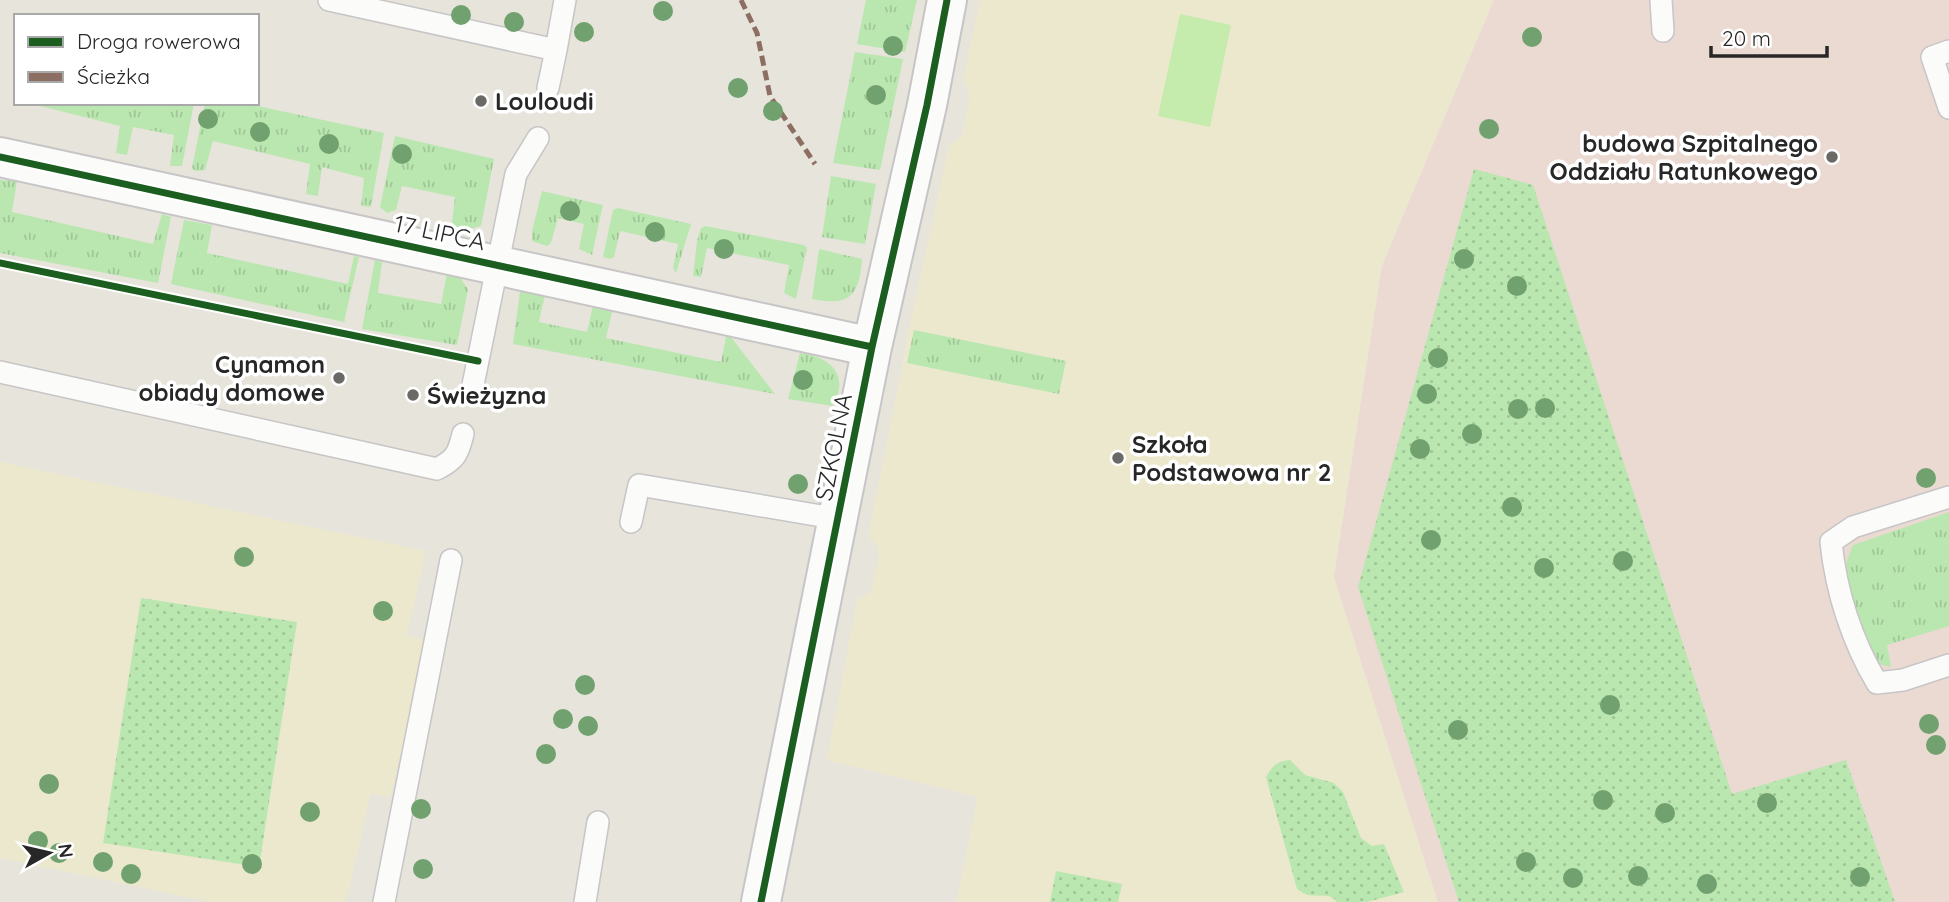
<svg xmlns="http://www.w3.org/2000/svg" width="1949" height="902" viewBox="0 0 1949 902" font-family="Quicksand,sans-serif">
	<defs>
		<pattern id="grass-tufts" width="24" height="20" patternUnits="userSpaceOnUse" patternTransform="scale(1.75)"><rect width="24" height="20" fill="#bae7b0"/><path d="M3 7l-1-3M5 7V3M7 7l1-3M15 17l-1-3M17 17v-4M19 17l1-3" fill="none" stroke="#a0c697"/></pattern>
		<pattern id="park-dots" width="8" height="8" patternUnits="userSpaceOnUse" patternTransform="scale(1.75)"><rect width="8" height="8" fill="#bae7b0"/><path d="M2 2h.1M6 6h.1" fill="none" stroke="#a0c697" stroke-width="1.8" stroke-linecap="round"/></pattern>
	</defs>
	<rect width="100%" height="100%" fill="#e7e4db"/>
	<path fill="#ece8ce" d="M980,0H1494L1382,266L1334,577L1438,902H956L978,797L827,760L857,599L870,593L879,556L876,543L868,537L913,310L949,145L962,136L970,95L963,80Z
		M0,462L426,551L407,635L427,641L390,798L371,793L346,902H210L0,858Z"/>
	<path fill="#eadad2" d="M1494,0H1949V902H1438L1334,577L1382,266Z"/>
	<path fill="url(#grass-tufts)" d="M866,0H917L905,52L857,44Z
		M855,52L903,59L880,170L833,163Z
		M28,103H194L182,166H170L174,135L133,127L127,155L116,153L120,126Z
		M205,103H243L384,133L371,207L361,206L364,178L322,167L318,196L306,194L310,164L213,141L205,170L195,171L192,168Z
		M395,136L494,159L481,226L470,229L456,228L452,222L455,197L402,186L396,210L387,213L380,207Z
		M831,176L876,184L865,244L822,237Z
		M0,180L17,181L12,212L153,244L162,214L171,217L158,283L0,253Z
		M542,191L603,205L592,255L579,249L584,224L558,218L551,243L547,246L532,241V231Z
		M618,208L691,224L676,273L673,268L678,244L620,231L614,257L610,259L603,257L613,210Z
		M184,220L212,225L207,253L348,284L354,256L359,257L344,322L171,284Z
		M705,226L804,245L807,248L796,299L784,293L789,265L707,248L701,277L693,276L697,241L701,228Z
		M819,249L862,259C859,295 851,307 812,299Z
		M375,260L382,262L378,293L441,304L447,273L459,276L468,289L457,345L362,329Z
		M520,291L545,295L539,322L587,332L593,305L613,308L606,338L721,362L727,332L775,394L513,344Z
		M914,330L1066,361L1059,394L907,363Z
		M800,353C831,357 850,375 833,406L788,399Z
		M1949,512V626L1887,645L1891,667L1879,664C1866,643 1845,596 1845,571C1845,563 1850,553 1853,545Z"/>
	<path fill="url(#park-dots)" d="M1474,169L1533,185L1732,794L1846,760L1895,902H1459L1358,587Z
		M141,598L297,622L259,867L103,843Z
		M1290,760L1305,775L1334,783L1343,792L1361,838L1372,846L1384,844L1404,892L1367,902H1337C1329,892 1320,897 1308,895C1306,895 1298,890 1297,889L1266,777C1272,766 1277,761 1290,760Z
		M1056,871L1122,884L1118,902H1050Z"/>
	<path fill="#c5ecac" d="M1180,14L1231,25L1210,127L1158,116Z"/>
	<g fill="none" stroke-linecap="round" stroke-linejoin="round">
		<g stroke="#c7c5c6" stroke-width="24">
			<path id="service" d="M329,0L556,50L548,88
				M1661,0L1663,31
				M556,50L565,0
				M1949,51L1932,57L1949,108
				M0,372L437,469C456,459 458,454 463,434
				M473,385L516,174L538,138
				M1949,497L1853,527L1831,542C1836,591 1852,641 1877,683L1903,680L1949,665
				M631,522L639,485L839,519
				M384,902L451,560
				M585,902L598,822"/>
		</g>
		<g stroke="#c7c5c6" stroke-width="42">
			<path id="minor" d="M0,157L872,347
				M761,902L872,347L927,105L947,0"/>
		</g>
		<use href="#service" stroke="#fbfbfa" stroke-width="21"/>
		<use href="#minor" stroke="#fbfbfa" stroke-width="38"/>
		<path stroke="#8d6e63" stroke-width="5" stroke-dasharray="10 5" stroke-linecap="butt" d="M741,0L757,33L770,96L815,164"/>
		<g stroke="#fff" stroke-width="11">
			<path id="cycleway" d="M0,157L872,347
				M0,263L478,361
				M761,902L872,347L927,105L947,0"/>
		</g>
		<use href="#cycleway" stroke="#1b5e20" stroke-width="7"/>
	</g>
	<g fill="#71a16e">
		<circle cx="663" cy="11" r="10"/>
		<circle cx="461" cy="15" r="10"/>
		<circle cx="514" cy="22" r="10"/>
		<circle cx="584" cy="32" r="10"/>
		<circle cx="1532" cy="37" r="10"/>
		<circle cx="893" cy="46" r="10"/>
		<circle cx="738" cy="88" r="10"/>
		<circle cx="876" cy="95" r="10"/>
		<circle cx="773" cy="111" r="10"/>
		<circle cx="208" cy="119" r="10"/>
		<circle cx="1489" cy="129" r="10"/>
		<circle cx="260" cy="132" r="10"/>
		<circle cx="329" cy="144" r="10"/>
		<circle cx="402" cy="154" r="10"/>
		<circle cx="570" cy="211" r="10"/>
		<circle cx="655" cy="232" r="10"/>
		<circle cx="724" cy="249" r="10"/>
		<circle cx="1464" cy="259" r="10"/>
		<circle cx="1517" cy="286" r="10"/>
		<circle cx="1438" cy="358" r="10"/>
		<circle cx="803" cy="380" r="10"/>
		<circle cx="1427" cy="394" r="10"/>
		<circle cx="1545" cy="408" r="10"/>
		<circle cx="1518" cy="409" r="10"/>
		<circle cx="1472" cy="434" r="10"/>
		<circle cx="1420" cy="449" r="10"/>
		<circle cx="1926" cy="478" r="10"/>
		<circle cx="798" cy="484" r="10"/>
		<circle cx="1512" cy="507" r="10"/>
		<circle cx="1431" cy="540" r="10"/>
		<circle cx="244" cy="557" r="10"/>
		<circle cx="1623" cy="561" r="10"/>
		<circle cx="1544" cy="568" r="10"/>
		<circle cx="383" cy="611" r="10"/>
		<circle cx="585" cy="685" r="10"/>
		<circle cx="1610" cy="705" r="10"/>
		<circle cx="563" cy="719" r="10"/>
		<circle cx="1929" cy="724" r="10"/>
		<circle cx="588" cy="726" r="10"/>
		<circle cx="1458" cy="730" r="10"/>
		<circle cx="1936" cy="745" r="10"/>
		<circle cx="546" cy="754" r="10"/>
		<circle cx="49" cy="784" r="10"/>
		<circle cx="1603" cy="800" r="10"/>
		<circle cx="1767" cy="803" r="10"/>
		<circle cx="421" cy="809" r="10"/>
		<circle cx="310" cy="812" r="10"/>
		<circle cx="1665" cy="813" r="10"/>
		<circle cx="38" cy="841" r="10"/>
		<circle cx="59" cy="853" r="10"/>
		<circle cx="103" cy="862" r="10"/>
		<circle cx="1526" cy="862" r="10"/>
		<circle cx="252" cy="864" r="10"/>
		<circle cx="423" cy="869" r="10"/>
		<circle cx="131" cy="874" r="10"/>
		<circle cx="1638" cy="876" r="10"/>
		<circle cx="1860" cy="877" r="10"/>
		<circle cx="1573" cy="878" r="10"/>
		<circle cx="1707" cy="884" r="10"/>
	</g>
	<g fill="#6a6966" stroke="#fff" stroke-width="2.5">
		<circle cx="481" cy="101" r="7"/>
		<circle cx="1832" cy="157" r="7"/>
		<circle cx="339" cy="378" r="7"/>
		<circle cx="413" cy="395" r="7"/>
		<circle cx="1118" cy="458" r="7"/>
	</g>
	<g text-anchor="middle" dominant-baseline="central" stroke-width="7" stroke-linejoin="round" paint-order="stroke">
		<g font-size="24" font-weight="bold" fill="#272727" stroke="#fff" text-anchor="start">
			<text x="495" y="101">Louloudi</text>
			<text x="1818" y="143" text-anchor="end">budowa Szpitalnego<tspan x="1818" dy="28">Oddziału Ratunkowego</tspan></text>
			<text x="325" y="364" text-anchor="end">Cynamon<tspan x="325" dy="28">obiady domowe</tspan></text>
			<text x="427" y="395">Świeżyzna</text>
			<text x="1132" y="444">Szkoła<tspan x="1132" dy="28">Podstawowa nr 2</tspan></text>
		</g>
		<g font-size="24" fill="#272727" stroke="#fff">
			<text transform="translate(440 232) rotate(12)">17 LIPCA</text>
			<text transform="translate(833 447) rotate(-79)">SZKOLNA</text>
		</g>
	</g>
	<rect x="14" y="14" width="245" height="91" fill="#ffffff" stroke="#a9a9a9" stroke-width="2"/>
	<rect x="28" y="37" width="35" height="10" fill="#1b5e20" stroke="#a9a9a9" stroke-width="2"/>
	<text x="77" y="49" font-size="21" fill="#272727">Droga rowerowa</text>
	<rect x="28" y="72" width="35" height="10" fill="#8d6e63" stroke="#a9a9a9" stroke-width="2"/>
	<text x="77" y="84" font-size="21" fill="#272727">Ścieżka</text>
	<g transform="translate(49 853) rotate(82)" stroke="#ffffff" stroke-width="5" paint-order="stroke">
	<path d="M0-5L12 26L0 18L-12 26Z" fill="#272727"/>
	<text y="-10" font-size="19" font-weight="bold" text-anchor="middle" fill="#272727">N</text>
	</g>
	<path d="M1711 46v10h116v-10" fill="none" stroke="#272727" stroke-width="3.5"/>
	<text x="1722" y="46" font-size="21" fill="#272727" stroke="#ffffff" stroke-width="5" paint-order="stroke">20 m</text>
</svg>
